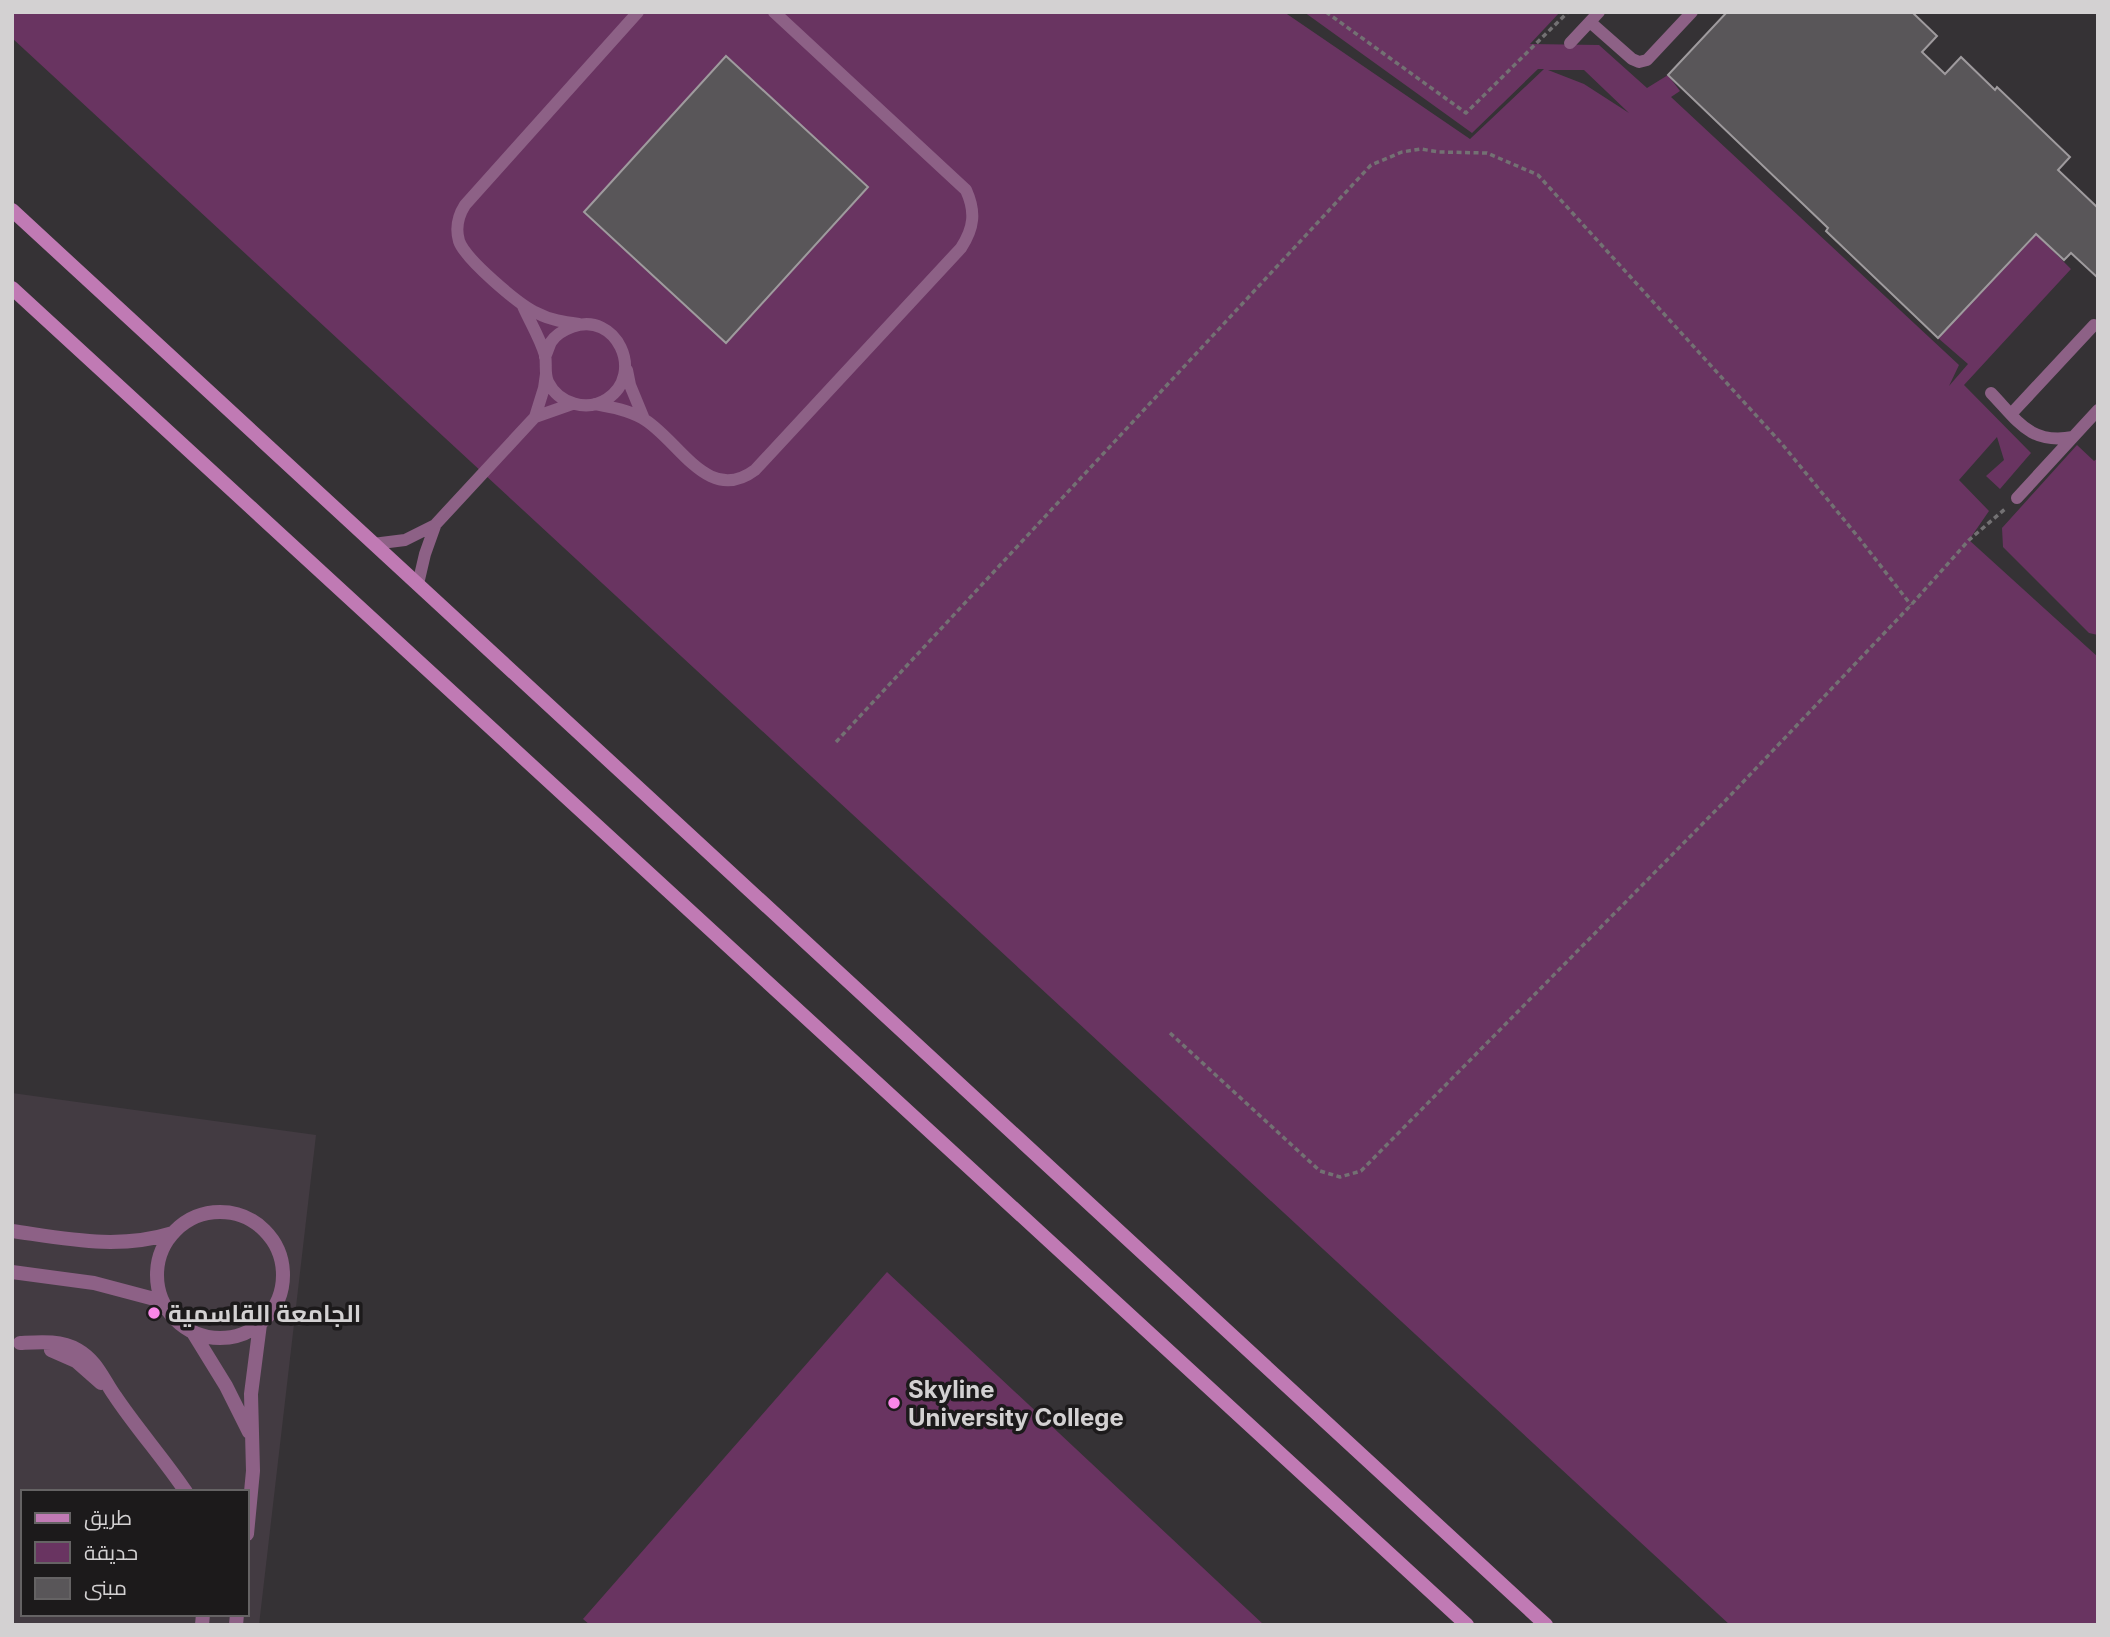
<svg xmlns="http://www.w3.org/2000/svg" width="2110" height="1637" viewBox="0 0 2110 1637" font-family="Inter,Cairo,sans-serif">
	<rect width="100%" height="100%" fill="#353235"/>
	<path fill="#433b42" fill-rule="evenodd" d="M12,1093L316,1135L259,1625H12ZM23,1492H247V1614H23Z"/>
	<path fill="#693461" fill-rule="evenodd" d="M12,12H1284L1470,139L1544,69H1538L1472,133L1304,12H1560L1530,44L1599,45L1647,88L1668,75L1680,91L1671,97L1959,365L1949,386L1968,364L1938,338L2036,234L2071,269L1964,385L2031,453L2000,489L1986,476L2004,460L1997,437L1959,480L1989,511L1969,540L2098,657V1625H1730L12,38ZM1548,70H1584L1629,113L1584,84Z
		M2077,445L2094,461L2098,458V635L2089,633L2003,547L2002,528Z
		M887,1272L1264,1625H590L583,1619Z"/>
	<path fill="#595659" stroke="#9f9b9e" stroke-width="2" d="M1727,12H1912L1937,36L1922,52L1945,74L1961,57L1995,90L1997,87L2070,157L2058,170L2098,208V278L2071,253L2064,260L2036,234L1938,338L1826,231L1828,228L1668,75Z
		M726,56L868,187L726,343L584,212Z"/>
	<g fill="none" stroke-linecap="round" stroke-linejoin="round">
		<path stroke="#737173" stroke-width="3.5" stroke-dasharray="5 3.5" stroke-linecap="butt" d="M1326,12L1466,113L1568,12
			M836,742L1371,165L1402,152L1421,149L1439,152L1487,153L1538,175L1782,444L1859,538L1911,605
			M1170,1033L1320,1171L1340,1177L1361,1171L1725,801L1911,605L1969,540L2005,509"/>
		<path stroke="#8d6186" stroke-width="12" d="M1590,22L1632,59L1639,62L1647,60L1692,12
			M1570,43L1599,12
			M523,306C530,322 540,338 545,355C547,364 544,373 548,382C559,404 587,412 607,399C646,374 616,310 572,327C564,330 556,334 551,342C549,346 547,353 545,357
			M579,324C564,322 550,320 537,313C519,305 465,259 459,241C455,227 458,216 465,205L638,12
			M627,370L630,385L644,419
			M1991,393C2018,421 2030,445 2073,437
			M595,404C611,407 628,410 642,418C678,438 707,506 755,470L961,248C974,228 976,212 966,190L774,12
			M2011,414L2094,325
			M535,417L544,388L546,374
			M2017,498L2098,410
			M373,544L405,540L435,525L535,417L572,404
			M418,584L425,554L435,526"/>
		<path stroke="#8d6186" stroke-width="14" d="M157 1275a63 63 0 1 1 126 0a63 63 0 1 1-126 0Z
			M12,1231C68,1239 118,1250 173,1233
			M12,1272L94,1283L162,1301
			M194,1334L226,1386L249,1432
			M20,1343C40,1342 60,1340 78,1350C97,1361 103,1379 115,1396C137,1429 164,1459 186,1492
			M51,1350L76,1361L101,1383
			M247,1534L253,1471L251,1394L260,1324
			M202,1625L203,1614
			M236,1625L237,1614"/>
		<path stroke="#c07ab4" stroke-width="14" d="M12,210L1546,1625
			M12,288L1467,1625"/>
	</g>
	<g fill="#f987e8" stroke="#1c1a1b" stroke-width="2.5">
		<circle cx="154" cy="1313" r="7"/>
		<circle cx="894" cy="1403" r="7"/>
	</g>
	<g text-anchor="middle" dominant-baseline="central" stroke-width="7" stroke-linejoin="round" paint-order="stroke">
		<g font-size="24" font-weight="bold" fill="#d3d1d2" stroke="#1c1a1b" text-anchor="start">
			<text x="168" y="1313">الجامعة القاسمية</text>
			<text x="908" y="1389">Skyline<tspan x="908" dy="28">University College</tspan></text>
		</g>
	</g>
	<rect width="2110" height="1637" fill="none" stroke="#d3d1d2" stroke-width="28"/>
	<rect x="21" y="1490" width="228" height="126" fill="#1c1a1b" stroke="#656364" stroke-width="2"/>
	<rect x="35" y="1513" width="35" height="10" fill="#c07ab4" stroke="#656364" stroke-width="2"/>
	<text x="84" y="1525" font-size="21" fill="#d3d1d2">طريق</text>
	<rect x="35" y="1542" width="35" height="21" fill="#693461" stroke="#656364" stroke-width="2"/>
	<text x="84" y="1560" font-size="21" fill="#d3d1d2">حديقة</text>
	<rect x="35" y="1578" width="35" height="21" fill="#595659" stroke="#656364" stroke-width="2"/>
	<text x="84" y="1595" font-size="21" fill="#d3d1d2">مبنى</text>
</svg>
